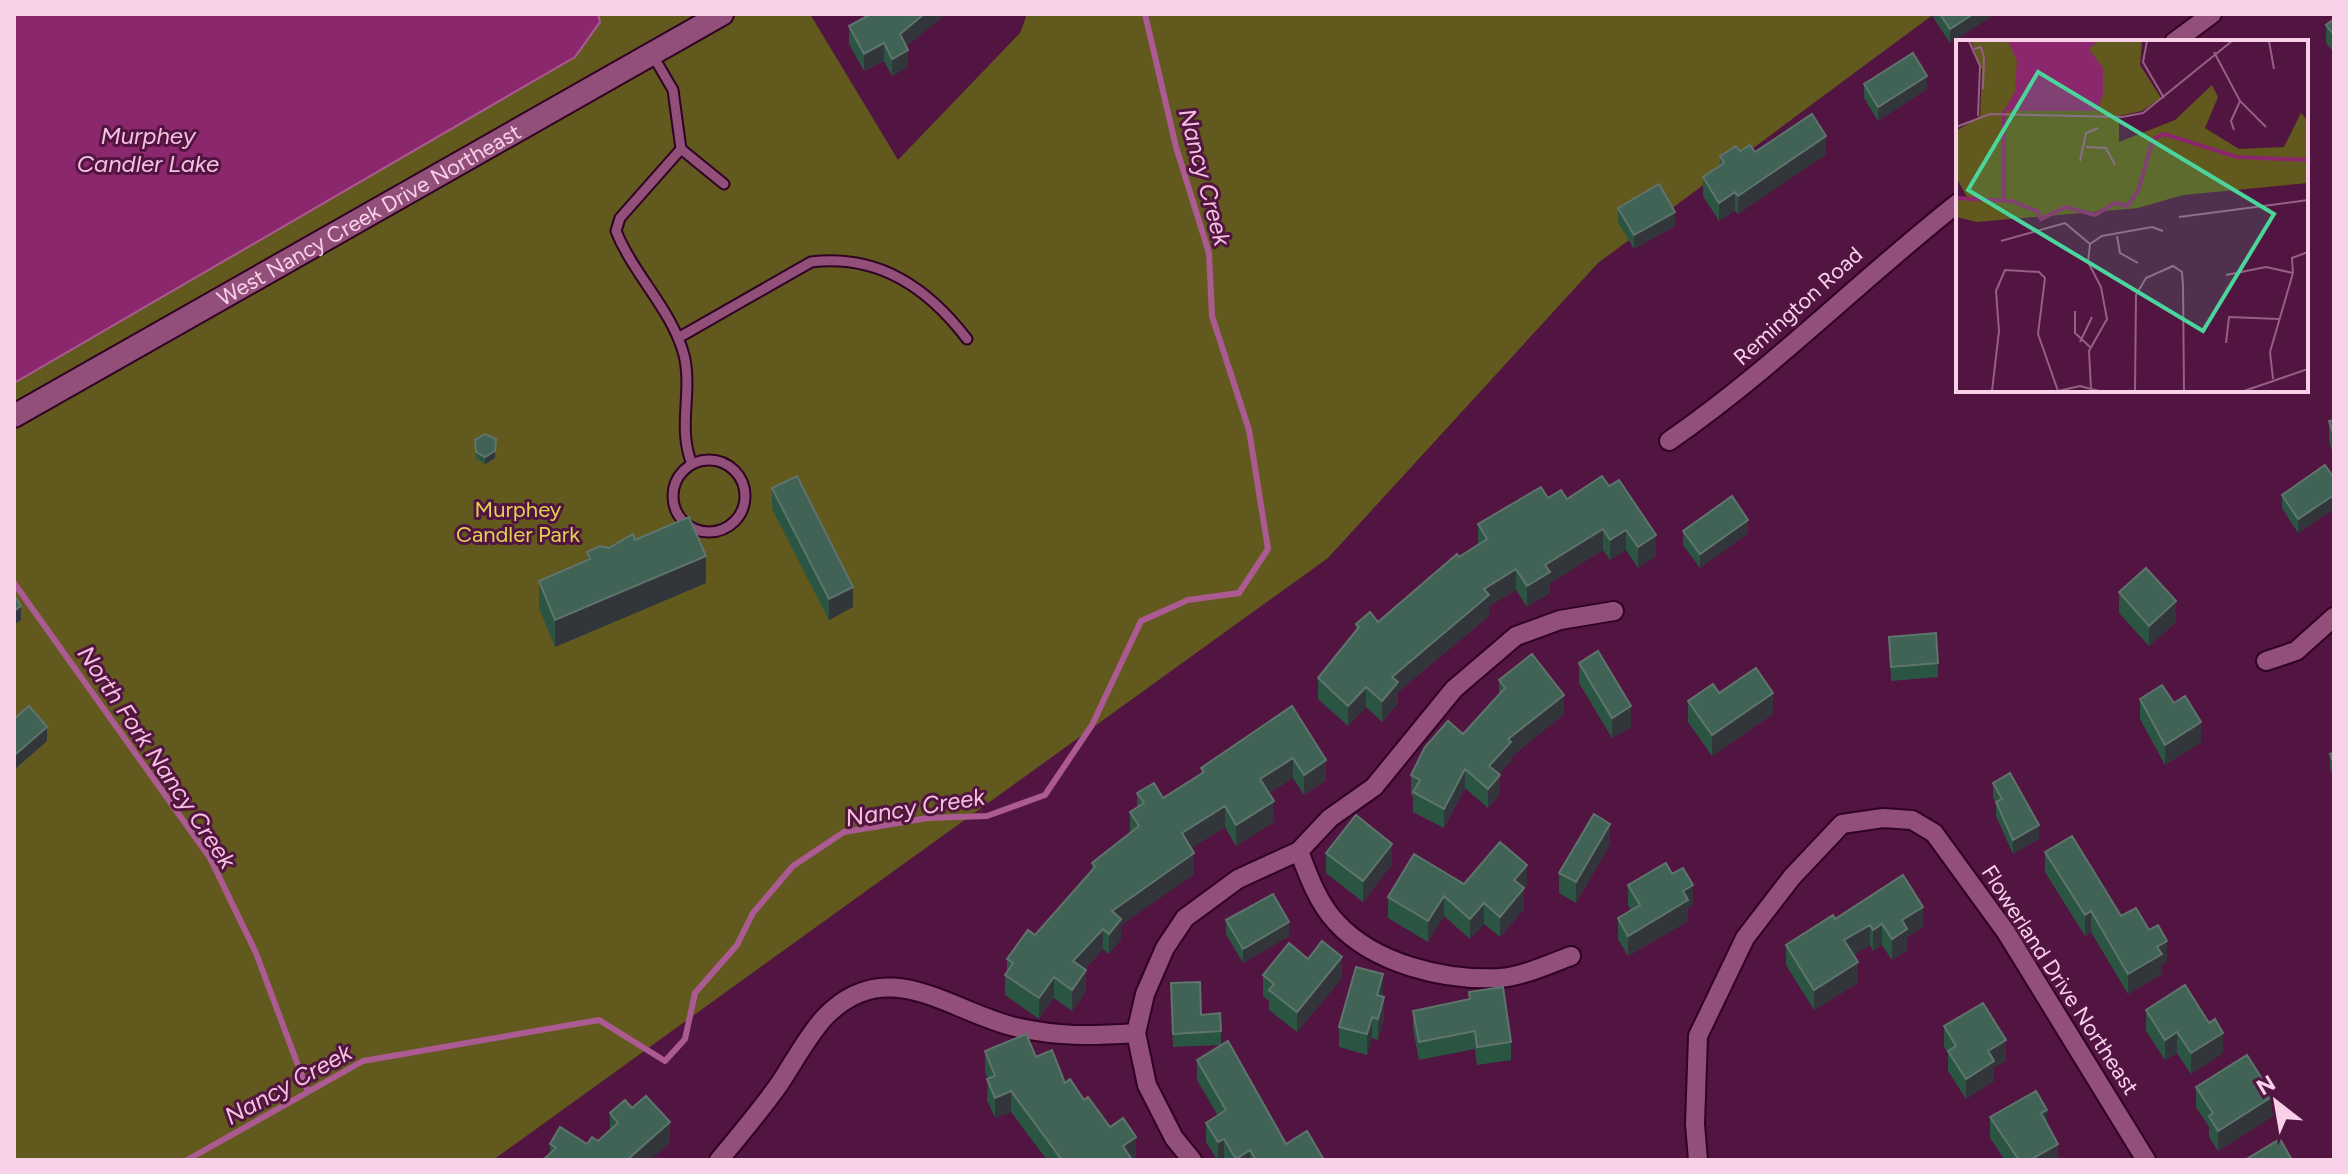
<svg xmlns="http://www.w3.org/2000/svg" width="2348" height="1174" viewBox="0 0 2348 1174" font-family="Figtree,sans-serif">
	<rect width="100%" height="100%" fill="#521440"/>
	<path fill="#61591d" d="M14,14H810L898,160L1020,33L1027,14H1934L1598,263L1328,558L493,1160H14Z"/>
	<path fill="#8b286d" stroke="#ac5b92" stroke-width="2" d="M14,14H598L600,22L575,57L14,383Z"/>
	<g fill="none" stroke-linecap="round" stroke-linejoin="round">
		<path stroke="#ac5b92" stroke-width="6" d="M14,583L210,858L256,953L308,1092
			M187,1160L363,1061L599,1020L665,1061L685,1039L695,993L737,945L753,913L793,866L844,832L928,818L987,816L1045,795L1092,725L1141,621L1188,600L1239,593L1268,549L1249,430L1212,316L1209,253L1176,147L1145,14"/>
		<g stroke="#300223" stroke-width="13">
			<path id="service" d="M652,54L673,90L681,149L724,184
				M681,149L620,218L616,231C633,274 672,310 684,355C693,392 677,428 692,464
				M678,338L811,262C879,254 928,288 967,339
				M673 496a36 36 0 1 1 72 0a36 36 0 1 1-72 0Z"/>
		</g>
		<g stroke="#300223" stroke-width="22">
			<path id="minor" d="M2174,42L2212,14
				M1669,441C1772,370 1860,280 1958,203
				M2266,661L2296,651L2334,617
				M1299,851C1308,875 1318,903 1336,922C1374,964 1445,981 1500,978C1524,976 1549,964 1571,956
				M719,1160C740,1135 761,1110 780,1083C794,1062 807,1037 824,1018C886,952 949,1011 1015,1027C1060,1037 1090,1036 1136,1033
				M1192,1160L1174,1138L1147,1085L1136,1033L1145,994L1165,948L1185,918L1238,879L1299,851L1330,818L1374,787L1454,689L1516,636L1560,620L1614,611
				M1698,1160L1695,1124L1698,1036L1745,938L1792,877L1842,824L1883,818L1912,820L1934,833L2006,932L2146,1160"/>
		</g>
		<g stroke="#300223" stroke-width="26">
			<g id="tertiary">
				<path id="s1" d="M14,416L722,14"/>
			</g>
		</g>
		<use href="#service" stroke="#924f7a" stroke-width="9"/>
		<use href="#minor" stroke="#924f7a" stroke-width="18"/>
		<use href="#tertiary" stroke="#924f7a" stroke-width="22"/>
	</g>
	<path fill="#2b5543" d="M1931,14H1995L1950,43Z
		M2334,19V53L2326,43V25Z
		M849,26L907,47L908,67L892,76L884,61L864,71L849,44Z
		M1864,84L1927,89L1878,121L1864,98Z
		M1740,151L1755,152L1826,154L1738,214L1735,211L1719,221L1703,196V177L1720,166V156Z
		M1618,208L1675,226L1634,249L1618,222Z
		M2334,420V457L2329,442V421Z
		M496,439L495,458L485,464L476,458L475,440Z
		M1602,476L1656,556L1638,568L1626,550L1610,560L1603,550L1550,583V593L1527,607L1516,590L1489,606V616L1398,692V703L1382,722L1366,707L1348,726L1318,699V678L1356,631V624L1378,622L1459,557L1478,545V524L1548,498L1567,499Z
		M2334,478V509L2298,533L2282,508V495Z
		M772,488L853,607L829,620L772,509Z
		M1683,531L1748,533L1700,568L1683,545Z
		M635,540L706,583L555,647L539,608V581L587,561V552Z
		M2119,592L2176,622L2149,646L2119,613Z
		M1889,637L1938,663V677L1891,681Z
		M1579,663L1631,727L1612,738L1579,683Z
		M1499,680L1564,714L1511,757V761L1499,774L1500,794L1488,808L1465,788L1444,828L1413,812V796L1411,795V775L1463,734L1499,695Z
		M1719,693L1773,714L1712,756L1688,722V701Z
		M2140,699L2201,742L2165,765L2140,719Z
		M1292,706L1326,780L1304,795L1293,778L1269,793L1274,822L1236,846L1225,827L1191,848L1194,874L1121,925V939L1109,954L1103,949L1085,969L1086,991L1072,1011L1054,998L1039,1019L1005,995V975L1007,972V959L1035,935L1092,871V863L1130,833V812L1137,807V793L1163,798L1201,774V768Z
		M14,719L47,741L16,768L14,766Z
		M2334,752V778L2330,768V754Z
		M1993,783L2039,839L2013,854L1996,816V803L1993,797Z
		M1610,844L1576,903L1559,893V873Z
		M2045,852L2121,916L2167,962L2162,965V974L2128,994L2091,932L2085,936L2045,872Z
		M1326,853L1392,864L1363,902L1326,873Z
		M1672,874L1693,905L1688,908V921L1628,956L1618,939V918L1631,910L1628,905V885Z
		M1464,884L1527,885L1524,889V909L1500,937L1484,924L1470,939L1444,916L1428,942L1388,918V897Z
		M1835,919L1923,927L1907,937V950L1892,960L1882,945L1873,951L1870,945L1853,955L1858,983L1814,1010L1786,965V945Z
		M1226,920L1289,936L1243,963L1226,934Z
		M1263,975L1342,978L1297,1032L1269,1010V1001L1263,996Z
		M1171,983L1201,1015L1221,1031V1045L1173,1047Z
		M1469,992L1511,1042V1060L1477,1065L1475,1049L1419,1060L1413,1029V1011L1469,1000Z
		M1383,995L1384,1018L1378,1040L1372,1038L1367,1055L1339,1047V1027Z
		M2146,1010L2223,1053L2191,1074L2177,1053L2165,1060L2146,1031Z
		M1944,1026L2006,1060L1994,1068V1081L1966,1099L1948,1071V1053L1944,1047Z
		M985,1051L1036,1057L1084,1100L1136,1158L1133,1160H1047L1011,1112L995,1118L987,1100L988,1079L985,1072Z
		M1197,1060L1286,1144L1324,1160H1225L1224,1158L1217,1160L1206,1142V1123L1218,1116L1197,1080Z
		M2196,1087L2273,1116L2218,1151L2209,1137V1127L2196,1107Z
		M632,1108L670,1143L550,1154V1144H587L598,1141L610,1131V1113Z
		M1990,1117L2047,1124L2058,1160H2005L1990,1138Z"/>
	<path fill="#32363b" d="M924,14H946L900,52V34Z
		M1973,14H1995L1950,43V29Z
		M884,43V61L864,71V54Z
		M908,50V67L892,76V59Z
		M1927,76V89L1878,121V107Z
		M1826,136V154L1738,214V196Z
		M1735,192V211L1719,221V203Z
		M1675,212V226L1634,249V235Z
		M495,451V458L485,464V457Z
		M2334,495V509L2298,533V519Z
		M1748,520V533L1700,568V554Z
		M1603,529V550L1550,583V593L1527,607V586L1545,565Z
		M1626,530V550L1610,560V540Z
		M1656,535V556L1638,568V547Z
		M706,556V583L555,647V620Z
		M1516,569V590L1489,606V616L1398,692V703L1382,722V701L1392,677L1484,589Z
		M853,587V607L829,620V599Z
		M2176,601V622L2149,646V626Z
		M21,606V620L14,625V611Z
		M1366,687V707L1348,726V706Z
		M1773,693V714L1712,756V735Z
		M1564,695V714L1511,757V761L1489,785V766L1508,739Z
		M1631,706V727L1612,738V718Z
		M2201,722V742L2165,765V745Z
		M47,727V741L16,768V754Z
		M1293,758V778L1260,799V779Z
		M1326,760V780L1304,795V775Z
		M1465,769V788L1444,828V809Z
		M1500,775V794L1488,808V789Z
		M1274,801V822L1236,846V825Z
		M1225,806V827L1182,854V833Z
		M1610,824V844L1576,903V882Z
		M2039,825V839L2013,854V840Z
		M1392,844V864L1363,902V881Z
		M1194,853V874L1121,925V939L1109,954V934L1112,911Z
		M1527,865V885L1524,889V909L1500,937V917L1514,880Z
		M1693,885V905L1688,908V921L1628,956V936L1683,891Z
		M1444,896V916L1428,942V921Z
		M1484,903V924L1470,939V919Z
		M1923,907V927L1907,937V950L1892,960V939L1902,920Z
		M2091,911V932L2085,936V915Z
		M1289,922V936L1243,963V949Z
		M1882,924V945L1873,951V930Z
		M1870,925V945L1844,961V940Z
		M1103,929V949L1073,982V961Z
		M2167,941V962L2162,965V974L2128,994V974L2157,947Z
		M1342,957V978L1297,1032V1012Z
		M1858,962V983L1814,1010V990Z
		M1086,970V991L1072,1011V990Z
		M1383,974V995L1377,1016V995Z
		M1054,977V998L1039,1019V998Z
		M1384,997V1018L1378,1040V1019Z
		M1372,1017V1038L1367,1055V1034Z
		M2177,1032V1053L2165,1060V1040Z
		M2223,1033V1053L2191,1074V1053Z
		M2006,1040V1060L1994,1068V1081L1966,1099V1079L1988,1051Z
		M1011,1091V1112L995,1118V1098Z
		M2273,1096V1116L2218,1151V1131Z
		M2047,1110V1130L2041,1113Z
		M670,1122V1143L650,1160H627Z
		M1136,1137V1158L1133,1160L1123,1146Z
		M1224,1139V1158L1218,1160V1142Z
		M2058,1144V1160H2030Z
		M1250,1150V1160H1236V1159Z"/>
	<path fill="#416355" stroke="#5e746c" stroke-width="2" d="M871,14H924L900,34L908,50L892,59L884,43L864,54L849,26Z
		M1940,14H1973L1950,29Z
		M2334,19V35L2326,25Z
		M1913,53L1927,76L1878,107L1864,84Z
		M1812,114L1826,136L1738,196L1735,192L1719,203L1703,177L1724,163L1720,156L1736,146L1740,151L1750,145L1755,152Z
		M1659,184L1675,212L1634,235L1618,208Z
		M2334,420V437L2329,421Z
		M485,434L496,439L495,451L485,457L476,452L475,440Z
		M2325,465L2334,478V495L2298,519L2282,495Z
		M797,476L853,587L829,599L772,488Z
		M1602,476L1609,486L1619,480L1656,535L1638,547L1626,530L1610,540L1603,529L1545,565L1550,572L1527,586L1516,569L1484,589L1489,595L1392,677L1398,682L1382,701L1366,687L1348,706L1318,678L1359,627L1356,624L1370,612L1378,622L1457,554L1459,557L1487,539L1478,524L1541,487L1548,498L1561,490L1567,499Z
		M1732,496L1748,520L1700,554L1683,531Z
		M689,517L706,556L555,620L539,581L590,559L587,552L600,546L609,548L633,534L635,540Z
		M2146,568L2176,601L2149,626L2119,592Z
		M14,595L21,606L14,611Z
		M1936,633L1938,663L1891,667L1889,637Z
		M1598,651L1631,706L1612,718L1579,663Z
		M1532,654L1564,695L1508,739L1511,742L1489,766L1500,775L1488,789L1465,769L1444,809L1413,792L1420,780L1411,775L1425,747L1448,721L1463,734L1505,688L1499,680Z
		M1756,668L1773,693L1712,735L1688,701L1713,684L1719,693Z
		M2162,685L2174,703L2185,696L2201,722L2165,745L2140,699Z
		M29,706L47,727L16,754L14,752V719Z
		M1292,706L1326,760L1304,775L1293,758L1260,779L1274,801L1236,825L1225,806L1182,833L1194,853L1112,911L1121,919L1109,934L1103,929L1073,961L1086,970L1072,990L1054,977L1039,998L1005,975L1013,963L1007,959L1028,930L1035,935L1095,867L1092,863L1139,826L1130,812L1144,803L1137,793L1154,783L1163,798L1204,772L1201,768Z
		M2334,752V764L2330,754Z
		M2010,773L2039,825L2013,840L1996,802L2002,799L1993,783Z
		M1594,814L1610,824L1576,882L1559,873Z
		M1356,815L1392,844L1363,881L1326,853Z
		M2072,836L2121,916L2136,908L2149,930L2158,925L2167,941L2157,947L2162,954L2128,974L2091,911L2085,915L2045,852Z
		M1500,842L1527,865L1514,880L1524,888L1500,917L1484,903L1470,919L1444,896L1428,921L1388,897L1414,854L1464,884Z
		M1666,863L1672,874L1683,868L1693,885L1683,891L1688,900L1628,936L1618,918L1640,905L1628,885Z
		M1903,875L1923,907L1902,920L1907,929L1892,939L1882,924L1873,930L1870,925L1844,940L1858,962L1814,990L1786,945L1833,915L1835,919Z
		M1273,894L1289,922L1243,949L1226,920Z
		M1322,941L1342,957L1297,1012L1269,990L1274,984L1263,975L1289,943L1308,959Z
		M1356,967L1383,974L1377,995L1384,997L1378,1019L1372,1017L1367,1034L1339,1027Z
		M1200,982L1201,1015L1220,1013L1221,1031L1173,1034L1171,983Z
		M2185,985L2209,1023L2215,1019L2223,1033L2191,1053L2177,1032L2165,1040L2146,1010Z
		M1503,987L1511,1042L1477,1047L1475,1031L1419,1042L1413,1011L1470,999L1469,992Z
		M1983,1003L2006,1040L1988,1051L1994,1061L1966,1079L1948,1051L1956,1046L1944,1026Z
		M1026,1034L1036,1057L1052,1050L1065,1083L1070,1079L1084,1100L1088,1097L1110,1127L1123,1118L1136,1137L1123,1146L1132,1160H1062L1011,1091L995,1098L987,1079L995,1076L985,1051Z
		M1228,1041L1286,1144L1307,1131L1324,1160H1256L1250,1150L1236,1159L1224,1139L1218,1142L1206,1123L1226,1110L1197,1060Z
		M2247,1055L2273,1096L2218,1131L2209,1116L2213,1113L2196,1087Z
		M2036,1091L2047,1110L2041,1113L2058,1144L2030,1160H2019L1990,1117Z
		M646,1096L670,1122L627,1160H543L556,1148L550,1144L560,1127L587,1144L592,1137L598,1141L618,1123L610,1113L625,1100L632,1108Z
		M2280,1139L2292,1160H2245Z"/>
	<g text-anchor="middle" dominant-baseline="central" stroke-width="6" stroke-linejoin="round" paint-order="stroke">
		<g font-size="22" fill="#f8d1e8" stroke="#521440">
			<text stroke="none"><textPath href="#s1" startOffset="408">West Nancy Creek Drive Northeast</textPath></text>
			<text transform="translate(1798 306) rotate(-42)">Remington Road</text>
			<text transform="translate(2060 980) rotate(57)">Flowerland Drive Northeast</text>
		</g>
		<g font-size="22" fill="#e2d252" stroke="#521440">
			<text x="518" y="509">Murphey<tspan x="518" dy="25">Candler Park</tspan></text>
		</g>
		<g font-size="24" font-style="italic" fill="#f6c0e0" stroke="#521440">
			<text x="148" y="135">Murphey<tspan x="148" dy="28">Candler Lake</tspan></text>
			<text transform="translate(1205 177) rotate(75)">Nancy Creek</text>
			<text transform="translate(157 757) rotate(56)">North Fork Nancy Creek</text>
			<text transform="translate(915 807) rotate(-9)">Nancy Creek</text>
			<text transform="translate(288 1084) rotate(-29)">Nancy Creek</text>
		</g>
	</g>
	<g transform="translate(1956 40)">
		<rect width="352" height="352" fill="#521440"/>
		<path d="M15,1H186L184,25L205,58L186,71L163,76V102L219,80L256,45L262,57L249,88L283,109L328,107L345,73L352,81V143L227,155L182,168L21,182L0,177V158L12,159L0,137V91L24,76L26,30Z" fill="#61591d"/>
		<path d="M52,1H142L133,9L147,28V55L141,71H48L59,51L61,21Z" fill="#8b286d"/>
		<path fill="none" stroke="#8b286d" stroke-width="4" d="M0,158L55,161L81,171L85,179L110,167L139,175L159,163L171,166L182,151L197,99L208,94L281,117L352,120M48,160V71"/>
		<path fill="none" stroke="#946083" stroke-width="2" d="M13,1L24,26L22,76M191,1L187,22L208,58M313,1L318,29M18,9L25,7L28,18L27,49M258,12L284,61L310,87M0,87L34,74L166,77L187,73L276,1M278,90L275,81L284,61M130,107L150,108L159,125M124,121L130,93L142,88M223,177L352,160M161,196L164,213L182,223M45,201L109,183L134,204M270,235L310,227L337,233M119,271V293L134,307M124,302L136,277M270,303L273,277L323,279M317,339L314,312L337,233L336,218L352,212M135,349L133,311L151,279L145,247L132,222L134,204L146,196L196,187L207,191M36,351L43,291L40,251L49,230L83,232L89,238L82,294L102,351M102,351L124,346L143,351M179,351L180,255L190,238L217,226L226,232L227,246L228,351M288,351L352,329"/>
		<path fill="#4bd49b" fill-opacity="0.15" stroke="#4bd49b" stroke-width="4" d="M82,32L318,174L247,291L12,150Z"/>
		<rect width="352" height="352" fill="none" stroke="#f8d1e8" stroke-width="4"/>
	</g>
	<rect width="2348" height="1174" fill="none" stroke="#f8d1e8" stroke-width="32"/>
	<g transform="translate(2276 1102) rotate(329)" stroke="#521440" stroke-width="6" paint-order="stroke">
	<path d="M0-6L14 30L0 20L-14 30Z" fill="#f8d1e8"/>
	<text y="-12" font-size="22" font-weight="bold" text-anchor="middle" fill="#f8d1e8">N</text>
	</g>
</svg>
